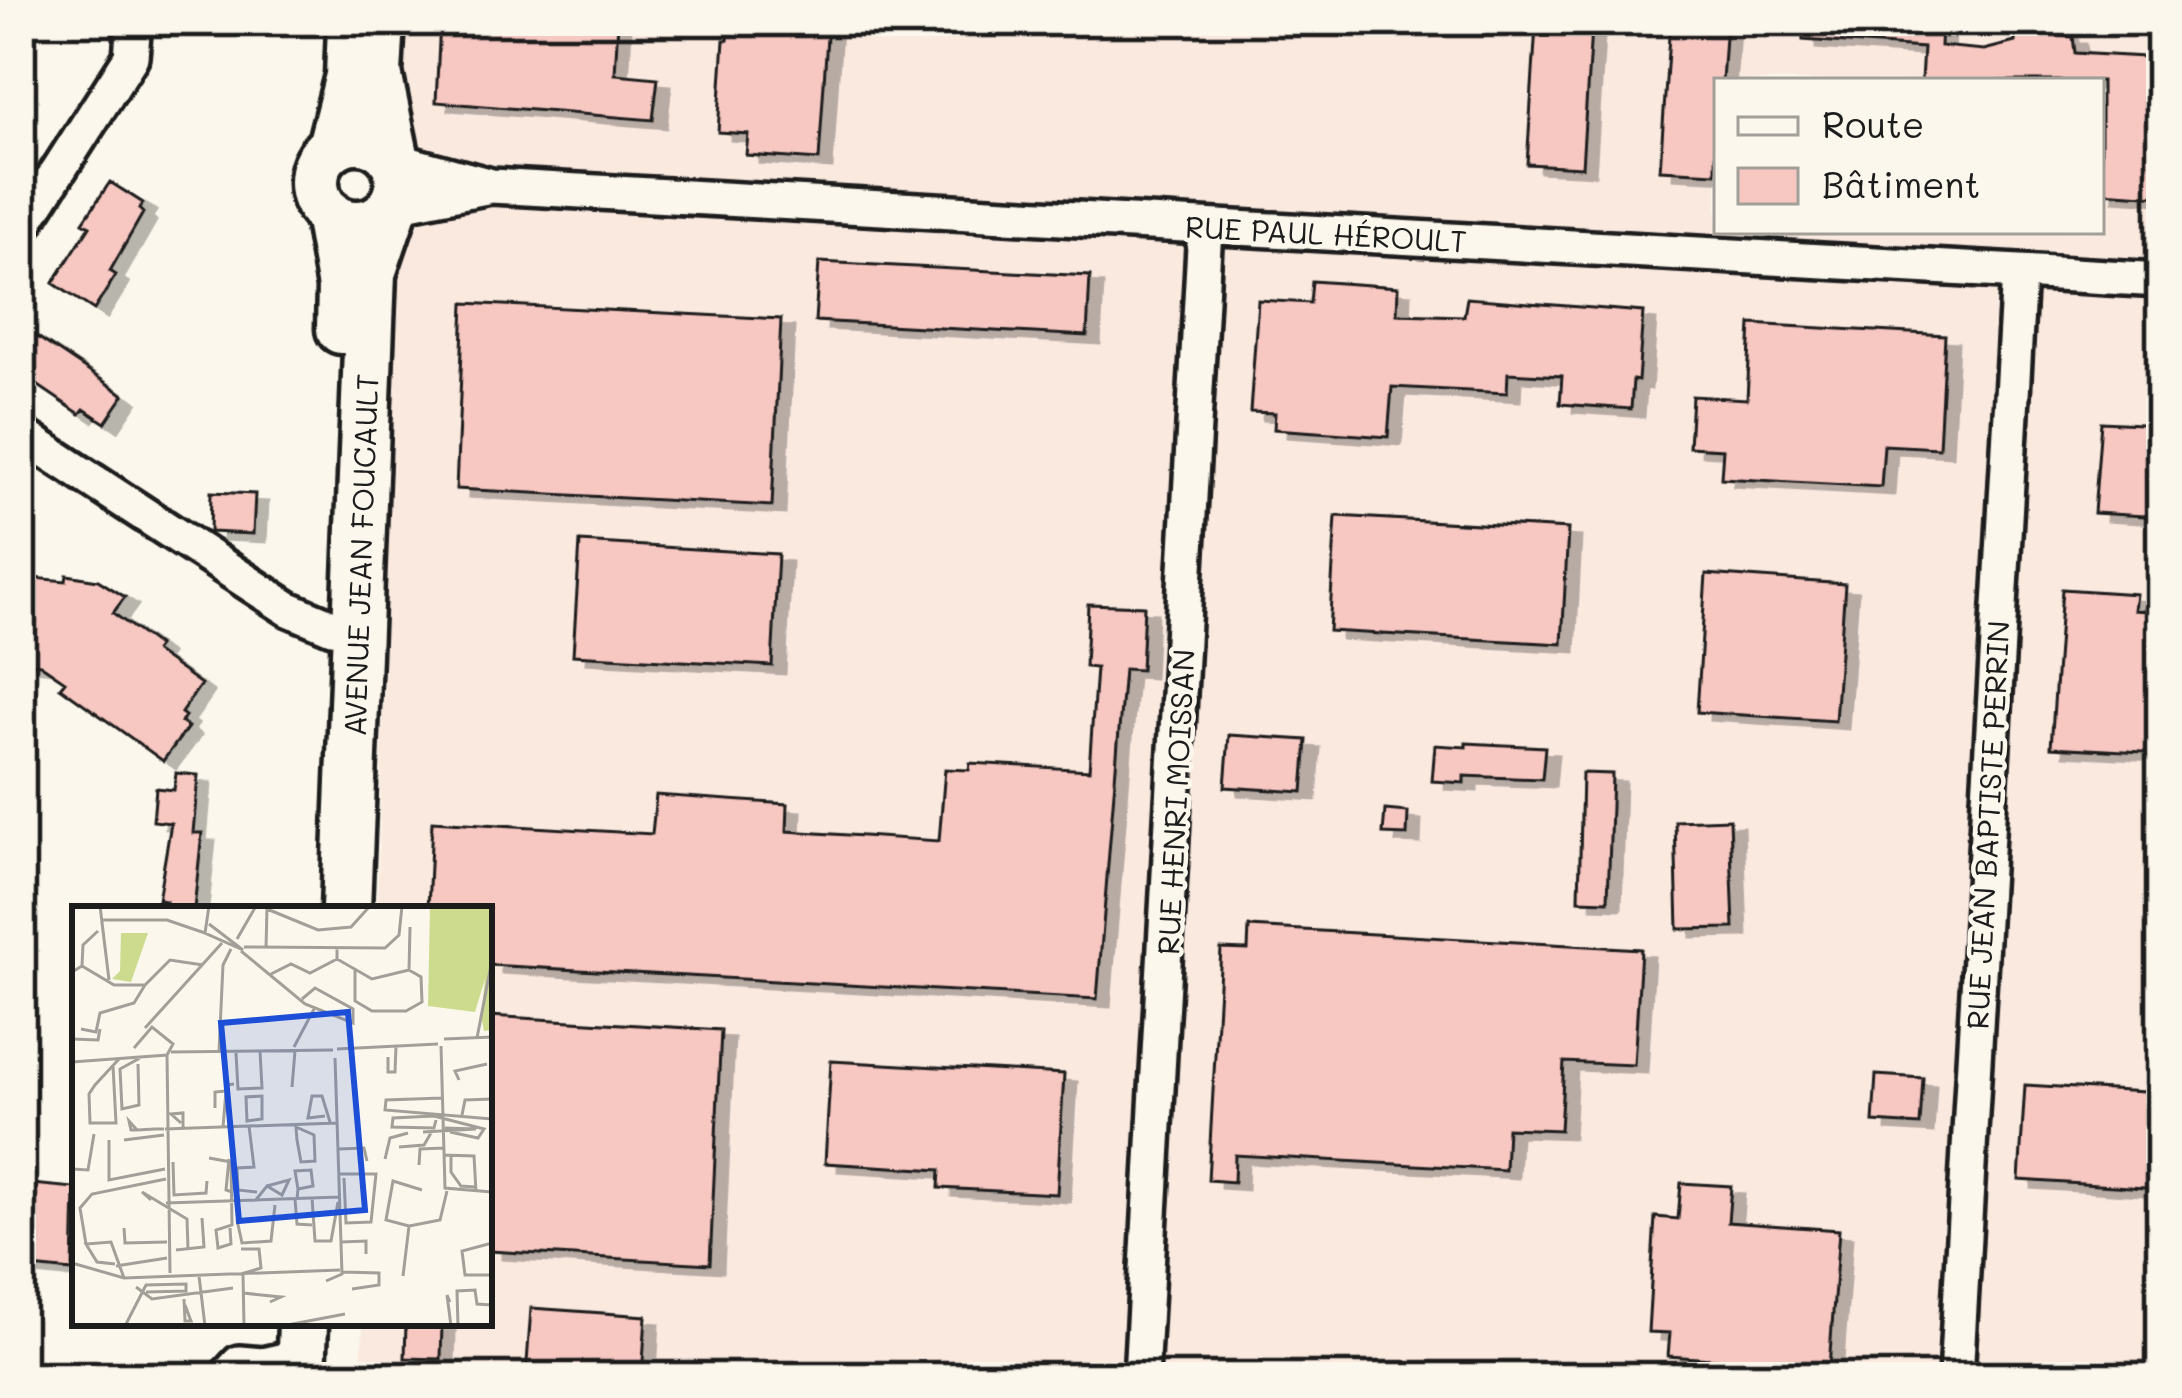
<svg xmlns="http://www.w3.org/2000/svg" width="2182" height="1398" viewBox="0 0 2182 1398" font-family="Mali,sans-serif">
	<defs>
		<filter id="shadow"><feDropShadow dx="13" dy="8" stdDeviation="0" flood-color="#0004"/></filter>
	</defs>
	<rect width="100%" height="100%" fill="#fbf7ec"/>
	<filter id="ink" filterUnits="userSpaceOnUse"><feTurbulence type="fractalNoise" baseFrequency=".00833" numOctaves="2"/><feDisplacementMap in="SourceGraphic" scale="24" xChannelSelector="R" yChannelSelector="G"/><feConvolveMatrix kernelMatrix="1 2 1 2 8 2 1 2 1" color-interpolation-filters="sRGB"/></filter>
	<g filter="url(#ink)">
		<path fill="#fae9df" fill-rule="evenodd" d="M405,21H2161V1377H361L363,1323H489V909H377ZM1717,81H2101V231H1717Z"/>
		<path fill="#f7c7c1" stroke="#1c1c1c" stroke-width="3" filter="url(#shadow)" d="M440,21H618L615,74L658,78L653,120L436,102Z
			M730,21H828L819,160L746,155L748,134L718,132L724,40H728Z
			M1670,21H1726L1722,81H1717L1716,173L1660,170Z
			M1803,21H1941L1940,46L1984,50L2015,42L2016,21H2065V36H2073L2075,53L2161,58V196L2101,192V81H1921L1923,48L1803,40Z
			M1536,26L1591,29L1582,167L1527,164Z
			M110,182L143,203L139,209L143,213L110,271L116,275L94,310L53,283L90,226L83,222Z
			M819,262L1090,276L1087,336L815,321Z
			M1312,281L1398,287L1397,314L1464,316L1467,298L1643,312L1638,381L1633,380L1631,409L1560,404L1562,376L1508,373L1507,393L1392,387L1388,437L1274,429L1275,413L1250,412L1258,300L1310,303Z
			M464,303L781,319L772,506L456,489Z
			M1751,324L1945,335L1939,448L1884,445L1881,487L1721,478L1723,449L1689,447L1692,396L1747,399Z
			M21,326L124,395L105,423L84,409L80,414L21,374Z
			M2101,422L2161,425V517L2094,513Z
			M211,492L255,494L253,534L210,532Z
			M1336,516L1568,529L1562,644L1329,631Z
			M580,542L778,554L772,666L573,655Z
			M1706,574L1845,584L1835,721L1697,712Z
			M67,575L98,580L125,597L113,613L158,646L154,651L201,684L181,713L185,716L181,722L188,727L163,761L60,687L65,681L40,664L21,662V577L66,581Z
			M2062,589L2136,594L2134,610L2161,612V753L2051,747Z
			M1088,604L1144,606L1141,670L1124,669L1097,999L489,965V909H428L432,821L652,834L656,795L788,804L787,831L939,841L945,769L969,770L970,763L1089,770L1096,668L1085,667Z
			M1229,735L1307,740L1303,792L1225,787Z
			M1466,743L1545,747L1542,779L1464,776V783L1432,781L1435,745L1466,747Z
			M176,773L198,775L193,833H202L194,909H165L166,901L158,900L171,823L153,821L156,788L174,790Z
			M1582,773L1612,774L1608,901L1579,900Z
			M1385,810L1408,812L1407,835L1383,834Z
			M1730,819L1734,928L1678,929L1675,821Z
			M1249,927L1641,949L1634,1065L1564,1062L1560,1130L1507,1128L1505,1170L1235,1155L1234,1182L1208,1180L1221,949L1248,950Z
			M489,1016L721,1030L710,1264L489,1251Z
			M831,1061L1064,1074L1057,1194L939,1188L940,1170L825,1163Z
			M1876,1075L1923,1078L1920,1125L1873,1122Z
			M2025,1085L2161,1093V1189L2019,1180Z
			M21,1183L75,1188L73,1271L21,1266Z
			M1681,1183L1731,1186L1728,1222L1839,1230L1829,1367L1668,1356L1670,1333L1648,1332L1655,1217L1678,1219Z
			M531,1308L646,1316L642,1377H526Z
			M406,1323H442L441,1359L405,1358Z"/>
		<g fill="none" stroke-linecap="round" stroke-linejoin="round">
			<g stroke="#1c1c1c" stroke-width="42">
				<path id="minor" d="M491,186L2161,280
					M394,205L491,186L395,160
					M21,229L131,57L134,21
					M21,434L289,609L332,627
					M226,1377L239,1363L262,1365L302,1356
					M1141,1377L1205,228
					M1956,1377L2019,273"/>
			</g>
			<g stroke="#1c1c1c" stroke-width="57">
				<path id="secondary" d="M380,21L377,73L395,160
					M314 182a43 43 0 1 1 86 0a43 43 0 1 1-86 0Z
					M332,147L350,76L352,26
					M329,214L342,287L341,329
					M346,909L371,273L394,205
					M301,1377L303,1323"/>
			</g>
			<use href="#minor" stroke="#fbf7ec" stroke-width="33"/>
			<use href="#secondary" stroke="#fbf7ec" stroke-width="48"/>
		</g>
	</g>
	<g text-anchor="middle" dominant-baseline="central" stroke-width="9" stroke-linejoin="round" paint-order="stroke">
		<g font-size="30" fill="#1c1c1c" stroke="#fbf7ec">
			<text transform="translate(1326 233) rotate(3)">RUE PAUL HÉROULT</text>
			<text transform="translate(360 555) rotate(-88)">AVENUE JEAN FOUCAULT</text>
			<text transform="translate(1175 802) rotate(-87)">RUE HENRI MOISSAN</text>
			<text transform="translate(1987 825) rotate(-87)">RUE JEAN BAPTISTE PERRIN</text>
		</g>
	</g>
	<g transform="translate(72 906)">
		<rect width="420" height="420" fill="#fbf7ec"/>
		<path d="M358,0H420V124L412,125L409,110L413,73L403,106L356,100ZM49,27H76L59,76L40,73L48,65Z" fill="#cddb8e"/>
		<path fill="none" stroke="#a29f99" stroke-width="3" d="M28,0L37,74M137,0L133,27L171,44L137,18M195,3L246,24L279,21L298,0M31,14H95L133,27M165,33L184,0M172,41L313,42L327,29L330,0M194,42L195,1M265,42V53L300,73L337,64M169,45L233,98L281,117V103L243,82L230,93M10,60L11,39L26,25M283,64V95L300,105H334L350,96L349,71L337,64M337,64L338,21M0,66L10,60L42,79H73L98,54L131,59M199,68L219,58L238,67L265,53M73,122L150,37M9,123L24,126L28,107L62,97L73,79M405,132L420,54M0,133L26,134L28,123M372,133L420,131M369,140L373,282L420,286M222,141L242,103M265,143L366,138M147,145L151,59L159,43M99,146L261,144M152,147L154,179L162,178M164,147L166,183L190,182L188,145M95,149L98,367M316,151V166H323L324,140M0,156L95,149L101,138L80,121L62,142M66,158L67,199L50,203L48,163L68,152M41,160L44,217H18L17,188L23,179L47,153M387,174L383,165L415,158M220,181L223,145M190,190V213L175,215L174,191ZM370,192L314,194L313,204L420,213M143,202V186L154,185L151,221M390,209L393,194L420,193M253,210L236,212L240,190H250L258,216M364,214L362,222L320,221L321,212L362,210L412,223L406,232L378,226M109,217L99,208L111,207V222M224,219V221L225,234L229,256L243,255L242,229L224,221M177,220L182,261L165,262L166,284L185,286M93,223L265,217M65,224L57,215L59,224H65L83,223H92M351,226L404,223L373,222M37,234V274L93,263M52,234L92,229M327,241L352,239L359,227M267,243L292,242L295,255M372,249L402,250L404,286M379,249V266L389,280L403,281M137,252L159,256L160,319L144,324L146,342L159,338L158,322M157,253L154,284L160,286M313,253L318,232L336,227M101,256L102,289L134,287L135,275M347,259L348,243L372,242M0,263L16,264L22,228M267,268H304L299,316L274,317L272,272M240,292L243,335H259L266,296M223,293L225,318L240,319M225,293L226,283L241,280L239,264L223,265L226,283M79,294L70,286L115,313L116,343M183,295L195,280L210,289L217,274L195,280M94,297L267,291M165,314L170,337L199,335L203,299M337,320L314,314L321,275L350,284M52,322L53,337L95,336M269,336L294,335V348M420,337L390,345L393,369H420M14,338L8,302L20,288L94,273M169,343H187L189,362L169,368M104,344L132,341L130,312M0,357L52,372L268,364M43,358L25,356L14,338L39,336L52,372M44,360L95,352M270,366L307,367V379L280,383M171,368L172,420M127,370L133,420M331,370L337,320L368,314L375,285M254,375L270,368L263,152M64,381L80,393L161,382M171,387L209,391L198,396M112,393L113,415H119L113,399M378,396L375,389L379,420M53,420L74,379L114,378V385L74,386M210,420L273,408M386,420L385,385L403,384L405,398L420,399"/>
		<path fill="#1d4ed8" fill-opacity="0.15" stroke="#1d4ed8" stroke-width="6" d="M276,106L293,304L167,315L149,117Z"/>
		<rect width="420" height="420" fill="none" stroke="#1c1c1c" stroke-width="6"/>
	</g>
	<rect width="2182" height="1398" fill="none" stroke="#fbf7ec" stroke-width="72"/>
	<rect x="36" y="36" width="2110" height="1326" fill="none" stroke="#1c1c1c" stroke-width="4.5" filter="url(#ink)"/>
	<rect x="1714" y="78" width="390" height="156" fill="#fbf7ec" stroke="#a29f99" stroke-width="3"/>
	<rect x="1738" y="117" width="60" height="18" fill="#fbf7ec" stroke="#a29f99" stroke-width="3"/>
	<text x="1822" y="138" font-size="36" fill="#1c1c1c">Route</text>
	<rect x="1738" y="168" width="60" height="36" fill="#f7c7c1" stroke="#a29f99" stroke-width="3"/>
	<text x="1822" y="198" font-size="36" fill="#1c1c1c">Bâtiment</text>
</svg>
